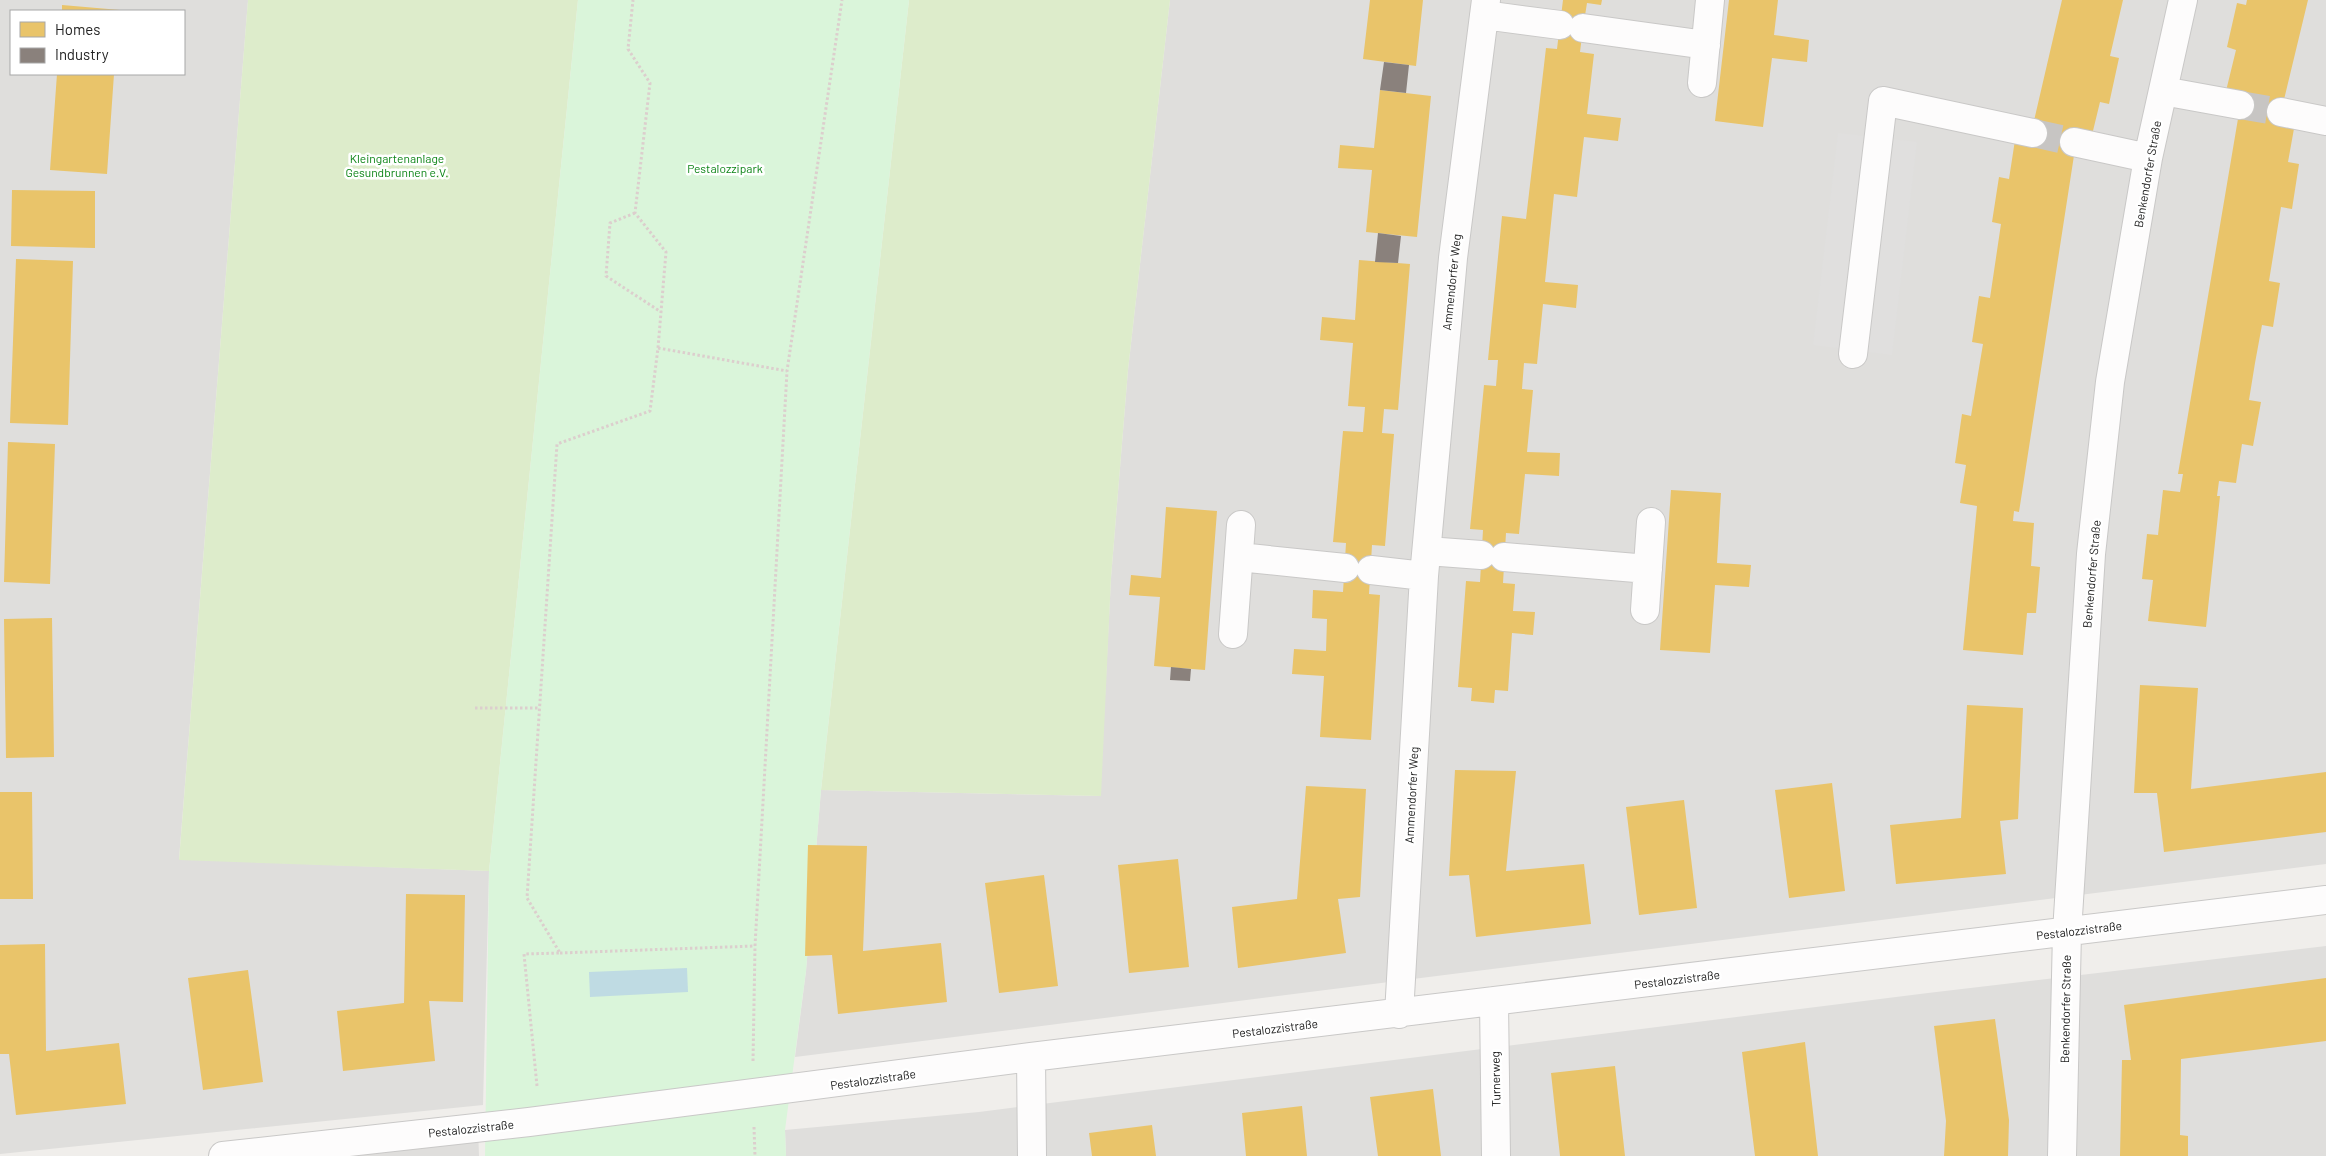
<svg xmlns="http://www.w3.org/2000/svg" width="2326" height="1156" viewBox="0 0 2326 1156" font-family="Barlow,sans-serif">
	<rect width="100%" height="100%" fill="#f0eeeb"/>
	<path fill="#dfdedc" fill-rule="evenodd" d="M0,0H248L179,859L489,871L483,1105L0,1154ZM11,11H184V74H11Z
		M1170,0H2326V864L795,1057L806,971L821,790L1100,796L1111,578L1128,370Z
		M2326,946V1156H786L785,1130L979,1112L1928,993Z
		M478,1127L479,1156H223Z"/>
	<path fill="#ddeccb" d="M248,0H578L489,871L179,860Z
		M909,0H1170L1128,370L1111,578L1101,796L821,790Z"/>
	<path fill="#daf5da" d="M578,0H909L821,790L806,971L785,1130L786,1156H485L489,871Z"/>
	<path fill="#e0dfde" d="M1838,133L1917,142L1892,355L1813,345Z"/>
	<path fill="#bfdbe3" d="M687,968L688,992L590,997L589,972Z"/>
	<path fill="#e9c46a" d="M1370,0H1423L1416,66L1363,59Z
		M1563,0H1602L1601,5L1587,3L1583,28L1580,52L1594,54L1587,114L1621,118L1618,141L1584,137L1577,197L1554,194L1545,282L1578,285L1576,308L1543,304L1537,364L1524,363L1522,389L1533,390L1527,452L1560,453L1559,476L1525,474L1519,534L1506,533L1503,583L1515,584L1513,611L1535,612L1533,635L1512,633L1508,691L1495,690L1494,703L1471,701L1472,688L1458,687L1466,581L1480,582L1483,530L1470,529L1484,385L1496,386L1498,360H1488L1502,216L1526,219L1546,48L1557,49Z
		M1729,0H1778L1774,35L1809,40L1807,62L1772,58L1763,127L1715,121Z
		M2062,0H2123L2110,56L2119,58L2109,104L2100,102L2091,139L2075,149L2019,512L2014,511L2013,521L2034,523L2031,566L2040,567L2036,613H2027L2023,655L1963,650L1977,506L1960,503L1966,465L1955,463L1962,414L1971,416L1983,344L1972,342L1979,296L1990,298L2001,224L1992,222L1999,177L2009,179L2015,140L2033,125Z
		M2247,0H2308L2281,112L2295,123L2288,162L2299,164L2292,209L2281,207L2269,281L2280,283L2273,327L2262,325L2255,363L2249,400L2261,402L2253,446L2242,444L2236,483L2219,481L2217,496H2220L2206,627L2148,621L2153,580L2142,579L2147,534L2158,535L2163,490L2180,492L2183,474H2178L2242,95L2226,91L2236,50L2227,47L2237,3L2246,5Z
		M62,5L120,10V11H62Z
		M57,74H114L107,174L50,170Z
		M1380,90L1431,96L1417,237L1366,232L1372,170L1338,168L1340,145L1374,148Z
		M12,190L95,191V248L11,246Z
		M16,259L73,261L68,425L10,423Z
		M1359,260L1410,264L1398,410L1384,409L1382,433L1394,434L1385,546L1372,545L1369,594L1380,595L1371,740L1320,737L1324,676L1292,674L1294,649L1326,651L1327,619L1312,618L1313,590L1343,592L1346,543L1333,542L1343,431L1363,432L1365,407L1348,406L1353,343L1320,340L1322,317L1355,320Z
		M8,442L55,444L50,584L4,582Z
		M1671,490L1721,493L1717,563L1751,565L1749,587L1715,585L1710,653L1660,650Z
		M1166,507L1217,511L1205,670L1154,666L1160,597L1129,595L1131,575L1161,578Z
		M52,618L54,757L6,758L4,619Z
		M2140,685L2198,688L2191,789L2326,772V832L2164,852L2157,793H2134Z
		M1967,705L2023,708L2018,819L2000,821L2006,874L1896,884L1890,825L1961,818Z
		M1455,770L1516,771L1506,871L1584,864L1591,924L1476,937L1469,875L1449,876Z
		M1832,783L1845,891L1789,898L1775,790Z
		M1306,786L1366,789L1360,897L1338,899L1346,953L1238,968L1232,907L1297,899Z
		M0,792H32L33,899H0Z
		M1684,800L1697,908L1639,915L1626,807Z
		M808,845L867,846L863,951L941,943L947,1002L838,1014L832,955L805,956Z
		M1178,859L1189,967L1129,973L1118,865Z
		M1044,875L1058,986L999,993L985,883Z
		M406,894L465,895L463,1002L429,1001L435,1061L343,1071L337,1011L404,1003Z
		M45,944L46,1051L119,1043L126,1104L16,1115L9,1054H0V945Z
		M248,970L263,1082L203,1090L188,978Z
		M2326,978V1041L2181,1059L2180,1135L2188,1136V1156H2120L2122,1060H2131L2124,1005Z
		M1995,1019L2009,1120L2008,1156H1944L1946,1121L1934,1026Z
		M1805,1042L1818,1156H1755L1742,1052Z
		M1615,1066L1625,1156H1560L1551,1073Z
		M1433,1089L1441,1156H1378L1370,1097Z
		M1302,1106L1307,1156H1246L1242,1113Z
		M1152,1125L1156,1156H1092L1089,1133Z"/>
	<path fill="#8a817c" d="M1384,62L1409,65L1406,93L1380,90Z
		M1378,233L1401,236L1398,263L1375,262Z
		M1171,667L1191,669L1190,681L1170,680Z"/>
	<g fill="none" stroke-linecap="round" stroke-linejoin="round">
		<path stroke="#c7c5c3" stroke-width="28" stroke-dasharray="28 14" stroke-linecap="butt" d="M2240,105L2281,112
			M2033,133L2074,142"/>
		<g stroke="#c9c8c7" stroke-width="30">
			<path id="minor" d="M1484,15L1560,25
				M1583,28L1706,45
				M1702,83L1710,0
				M2163,91L2240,105
				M2281,112L2326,121
				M2074,142L2148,158
				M1853,354L1883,101L2033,133
				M1427,551L1481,555
				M1239,557L1345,568
				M1504,557L1648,569
				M1371,570L1424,576
				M1645,610L1651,522
				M1233,634L1241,525
				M1494,1001L1496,1156
				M1399,1014L1424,576L1453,258L1486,0
				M1031,1057L1032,1156
				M223,1156L529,1122L1031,1057L2326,900
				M2062,1156L2067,932L2091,554L2110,382L2148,158L2183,0"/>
		</g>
		<path stroke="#dccecd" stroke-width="3" stroke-dasharray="2.5 2.5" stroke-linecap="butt" d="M635,213L610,223L606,276L661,312
			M658,348L787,371
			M475,708H540
			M560,953L755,946
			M753,1061L755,946L787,371L842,0
			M537,1086L524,954L560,953L527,898L557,444L650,411L658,348L666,252L635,213L650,83L628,49L633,0
			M754,1127L755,1156"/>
		<use href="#minor" stroke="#fdfcfc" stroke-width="28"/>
	</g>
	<g text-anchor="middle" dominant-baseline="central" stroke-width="5" stroke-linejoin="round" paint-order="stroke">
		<g font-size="12" fill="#0c8416" stroke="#fff">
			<text x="397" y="158">Kleingartenanlage<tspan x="397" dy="14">Gesundbrunnen e.V.</tspan></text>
			<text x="725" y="168">Pestalozzipark</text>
		</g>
		<g font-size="12" fill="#222" stroke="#fff">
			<text transform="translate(2147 174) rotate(-80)">Benkendorfer Straße</text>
			<text transform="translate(1451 282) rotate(-84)">Ammendorfer Weg</text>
			<text transform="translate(2091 574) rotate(-85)">Benkendorfer Straße</text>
			<text transform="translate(1411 795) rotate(-87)">Ammendorfer Weg</text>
			<text transform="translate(2079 930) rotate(-7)">Pestalozzistraße</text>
			<text transform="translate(1677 979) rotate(-7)">Pestalozzistraße</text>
			<text transform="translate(2065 1009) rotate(-89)">Benkendorfer Straße</text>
			<text transform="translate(1275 1028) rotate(-7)">Pestalozzistraße</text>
			<text transform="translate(873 1079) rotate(-8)">Pestalozzistraße</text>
			<text transform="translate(1495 1079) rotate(-91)">Turnerweg</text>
			<text transform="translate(471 1128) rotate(-6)">Pestalozzistraße</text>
		</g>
	</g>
	<rect x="10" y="10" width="175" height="65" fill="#ffffff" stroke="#a7a7a7"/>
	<rect x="20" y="22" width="25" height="15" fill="#e9c46a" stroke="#a7a7a7"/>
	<text x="55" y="35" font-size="15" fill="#222222">Homes</text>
	<rect x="20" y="48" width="25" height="15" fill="#8a817c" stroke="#a7a7a7"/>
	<text x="55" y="60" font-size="15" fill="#222222">Industry</text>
</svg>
